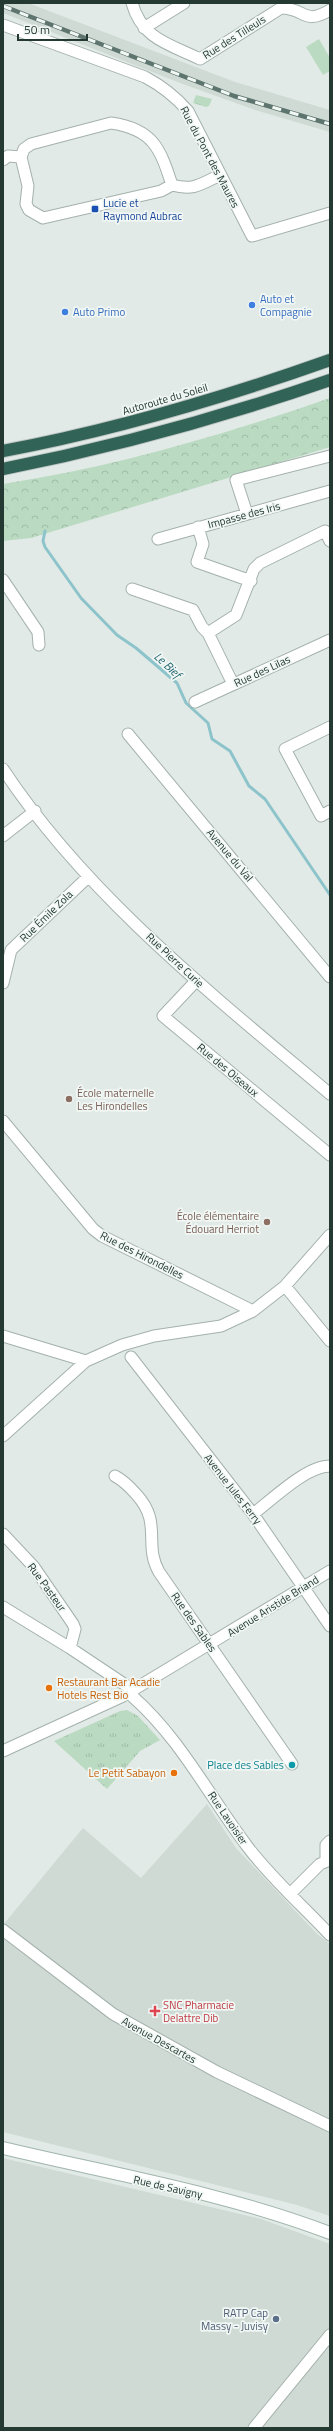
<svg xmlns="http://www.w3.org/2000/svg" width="333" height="2431" viewBox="0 0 333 2431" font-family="'Titillium Web',sans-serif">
	<defs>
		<pattern id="forest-crowns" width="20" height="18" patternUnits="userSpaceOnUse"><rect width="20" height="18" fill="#bbdac2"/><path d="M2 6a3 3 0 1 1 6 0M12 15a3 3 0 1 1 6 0" fill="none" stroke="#a0bca7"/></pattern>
		<pattern id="park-tufts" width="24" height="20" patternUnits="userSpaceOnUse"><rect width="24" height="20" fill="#bbdac2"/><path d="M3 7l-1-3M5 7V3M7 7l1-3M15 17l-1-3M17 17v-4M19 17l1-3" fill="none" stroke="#a0bca7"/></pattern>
	</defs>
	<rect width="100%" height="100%" fill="#e1eae6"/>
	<path fill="#cfdad4" d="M3,3H28L235,82L330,110V132L255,110L180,83L3,13Z
		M207,1804L236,1848L317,1934L330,1944V2216L297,2205L3,2132V1925L83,1828L141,1878Z
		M3,2158L261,2219L330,2244V2428H3Z"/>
	<path fill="url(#forest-crowns)" d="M330,398V447L31,538L3,541V484C115,467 223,435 330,398Z"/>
	<path fill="url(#park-tufts)" d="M196,95L212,99L209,106L206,107L193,103Z
		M127,1710L138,1716L160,1740L140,1751L107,1789L54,1741L120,1711Z"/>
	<path fill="#bbdac2" d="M319,39L330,58V71L323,75L306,47Z"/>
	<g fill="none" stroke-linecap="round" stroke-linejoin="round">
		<path stroke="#8dc4cb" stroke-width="3" d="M45,531L43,541L45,547L81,598L117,635L136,648L177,683L186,703L208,723L212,739L230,751L249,786L265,799L330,895"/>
		<g stroke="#a4b1ac" stroke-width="13">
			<path id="street" d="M132,3C142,39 169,44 200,59L281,8C306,8 303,26 330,10
				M3,25L145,77C162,86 175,96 188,111L252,236L330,213
				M144,28L184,3
				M3,160L8,156L21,157
				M172,185C160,148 153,129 111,123L31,144L24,149L21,157L28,186L26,204L29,210L43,218L161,191L172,185C194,191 201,184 220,175
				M247,514L236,480L330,456
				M198,527L203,544L197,562L251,581
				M158,539L330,491
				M3,580L38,632L39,645
				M132,589L193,610L202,627L208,633
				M233,684L208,633L236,615L254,569L260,563L325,531L330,541
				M195,702L330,640
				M330,727L285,749L321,816L330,811
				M128,734L330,977
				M3,769C86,895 215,997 330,1094
				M3,836L35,811
				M11,950L88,877
				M196,981L163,1016L330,1155
				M3,983L11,950
				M3,1121L93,1229L102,1236L253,1311
				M285,1286L330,1341
				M3,1336L86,1361
				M131,1357L253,1514L330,1626
				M3,1436L86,1361L122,1345L154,1336L221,1326L253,1311L285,1286L330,1235
				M115,1476C124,1481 129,1486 136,1494C163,1523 143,1544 159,1572L292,1764
				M253,1514C273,1499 306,1466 330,1466
				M3,1534L34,1567L73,1624L75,1629L70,1648
				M3,1607L70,1648L127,1686
				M133,1690L330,1571
				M132,1696C180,1738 209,1796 247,1846C271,1878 303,1906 330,1935
				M3,1751L123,1696
				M326,1861V1845L330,1841
				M291,1893L320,1864L330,1860
				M3,1930L113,2014L217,2072L330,2126
				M254,2428L330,2335"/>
		</g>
		<g stroke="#a1b5ad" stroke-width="14">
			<path id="secondary" d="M3,2148C112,2174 225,2193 330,2233"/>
		</g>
		<g stroke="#bdc4c2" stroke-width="14">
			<path id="highway" d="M3,451C115,430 223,398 330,360
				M3,469C114,447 223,417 330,380"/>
		</g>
		<use href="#street" stroke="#fff" stroke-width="11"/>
		<use href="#secondary" stroke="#fff" stroke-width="12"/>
		<use href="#highway" stroke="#316357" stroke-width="12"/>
		<g stroke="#5d756e" stroke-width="4.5">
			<path id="rail" d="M3,6L234,96L330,124"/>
		</g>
		<use href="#rail" stroke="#f1f7f4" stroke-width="3" stroke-dasharray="9" stroke-linecap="butt"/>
	</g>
	<rect fill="#1a4fb4" stroke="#f1f7f4" stroke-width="1.5" x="91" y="205" width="8" height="8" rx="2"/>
	<g fill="#3f7fe0" stroke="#f1f7f4" stroke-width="1.5">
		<circle cx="252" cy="305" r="4"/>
		<circle cx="65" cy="312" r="4"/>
	</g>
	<g fill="#8d6e63" stroke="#f1f7f4" stroke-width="1.5">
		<circle cx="69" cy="1099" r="4"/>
		<circle cx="267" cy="1222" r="4"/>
	</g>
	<g fill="#e8710a" stroke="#f1f7f4" stroke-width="1.5">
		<circle cx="49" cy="1688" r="4"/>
		<circle cx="174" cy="1773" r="4"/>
	</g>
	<circle fill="#0f9aa8" stroke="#f1f7f4" stroke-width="1.5" cx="292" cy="1765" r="4"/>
	<path fill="#e0444e" stroke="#f1f7f4" stroke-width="1.5" d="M153 2005h4v4h4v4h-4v4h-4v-4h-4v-4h4z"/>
	<circle fill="#5c6f8a" stroke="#f1f7f4" stroke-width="1.5" cx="276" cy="2319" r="4"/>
	<g text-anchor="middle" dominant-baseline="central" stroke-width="3.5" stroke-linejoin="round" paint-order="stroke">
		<g font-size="11" fill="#233932" stroke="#f1f7f4">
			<text transform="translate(234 37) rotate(-32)">Rue des Tilleuls</text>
			<text transform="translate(210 157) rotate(62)">Rue du Pont des Maures</text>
			<text transform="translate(165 399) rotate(-16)">Autoroute du Soleil</text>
			<text transform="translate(244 515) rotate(-15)">Impasse des Iris</text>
			<text transform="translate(262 671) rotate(-25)">Rue des Lilas</text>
			<text transform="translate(230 855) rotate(50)">Avenue du Val</text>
			<text transform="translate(46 916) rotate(-44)">Rue Émile Zola</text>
			<text transform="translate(175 960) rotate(43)">Rue Pierre Curie</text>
			<text transform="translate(228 1070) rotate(40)">Rue des Oiseaux</text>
			<text transform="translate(142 1255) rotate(27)">Rue des Hirondelles</text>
			<text transform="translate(233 1489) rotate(52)">Avenue Jules Ferry</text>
			<text transform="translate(47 1587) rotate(54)">Rue Pasteur</text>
			<text transform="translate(273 1606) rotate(-32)">Avenue Aristide Briand</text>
			<text transform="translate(194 1622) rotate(55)">Rue des Sables</text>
			<text transform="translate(228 1818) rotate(56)">Rue Lavoisier</text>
			<text transform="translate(159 2040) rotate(29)">Avenue Descartes</text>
			<text transform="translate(168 2187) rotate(13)">Rue de Savigny</text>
		</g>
		<g font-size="11" fill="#164399" stroke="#f1f7f4" text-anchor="start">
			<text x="103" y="203">Lucie et<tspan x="103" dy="13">Raymond Aubrac</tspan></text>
		</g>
		<g font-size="11" fill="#366cbe" stroke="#f1f7f4" text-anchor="start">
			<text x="260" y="299">Auto et<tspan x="260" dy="13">Compagnie</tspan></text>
			<text x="73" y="312">Auto Primo</text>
		</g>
		<g font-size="11" fill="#785e54" stroke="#f1f7f4" text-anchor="start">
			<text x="77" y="1093">École maternelle<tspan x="77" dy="13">Les Hirondelles</tspan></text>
			<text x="259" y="1216" text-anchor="end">École élémentaire<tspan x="259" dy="13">Édouard Herriot</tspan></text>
		</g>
		<g font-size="11" fill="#c56008" stroke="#f1f7f4" text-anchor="start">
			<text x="57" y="1682">Restaurant Bar Acadie<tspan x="57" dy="13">Hotels Rest Bio</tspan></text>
			<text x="166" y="1773" text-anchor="end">Le Petit Sabayon</text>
		</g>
		<g font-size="11" fill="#0d838f" stroke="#f1f7f4" text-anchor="end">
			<text x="284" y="1765">Place des Sables</text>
		</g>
		<g font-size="11" fill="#be3a42" stroke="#f1f7f4" text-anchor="start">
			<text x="163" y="2005">SNC Pharmacie<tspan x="163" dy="13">Delattre Dib</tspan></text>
		</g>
		<g font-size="11" fill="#4e5e75" stroke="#f1f7f4" text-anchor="end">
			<text x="268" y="2313">RATP Cap<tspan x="268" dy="13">Massy - Juvisy</tspan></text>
		</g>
		<g font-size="12" font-style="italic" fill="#226570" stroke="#f1f7f4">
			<text transform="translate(168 665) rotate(43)">Le Bief</text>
		</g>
	</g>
	<rect width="333" height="2431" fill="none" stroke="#233932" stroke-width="8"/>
	<path d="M18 34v6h69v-6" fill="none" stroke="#233932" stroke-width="2"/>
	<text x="24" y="34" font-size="12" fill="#233932" stroke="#f1f7f4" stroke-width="3" paint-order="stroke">50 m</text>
</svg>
